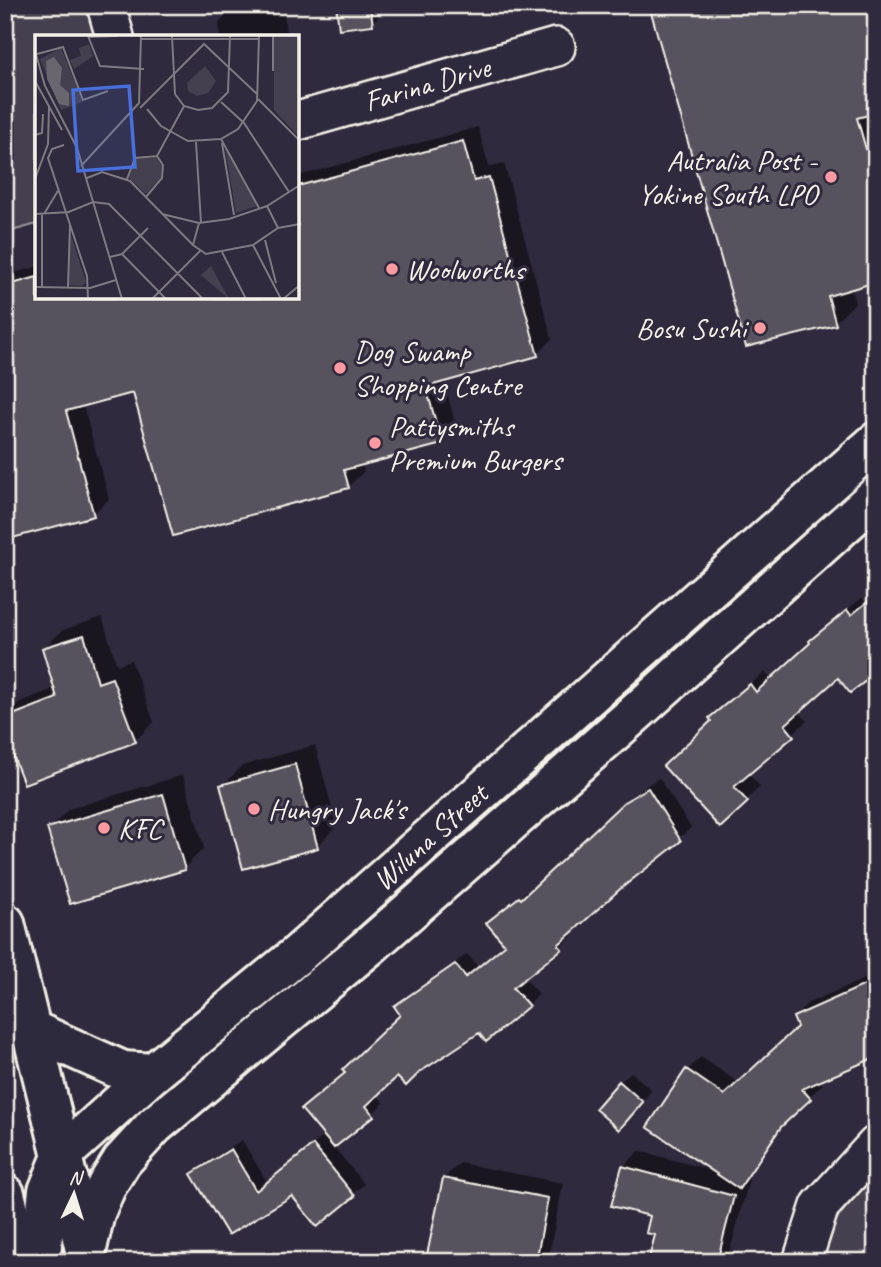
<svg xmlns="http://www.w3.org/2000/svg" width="881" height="1267" viewBox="0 0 881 1267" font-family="Caveat,sans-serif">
	<rect width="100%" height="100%" fill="#2f2a3d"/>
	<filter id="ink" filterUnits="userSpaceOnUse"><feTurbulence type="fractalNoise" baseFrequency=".0143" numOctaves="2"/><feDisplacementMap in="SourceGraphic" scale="14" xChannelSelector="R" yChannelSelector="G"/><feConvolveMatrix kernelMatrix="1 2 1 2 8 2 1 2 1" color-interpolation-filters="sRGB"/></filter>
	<g filter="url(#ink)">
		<path fill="#454050" stroke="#9c989c" stroke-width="2" d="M5,5H86L95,37H37V224L5,233Z
			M876,1170V1262H819L832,1225Z"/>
		<path fill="#0007" d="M337,5H422L380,15L372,23Z
			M503,5H525L504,10Z
			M651,5H876V281L851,288L855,303L835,323Z
			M284,8L286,37H220L219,23L230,12Z
			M478,127L489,167L504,163L552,339L537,355L444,380L456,427L441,442L362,464L364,471L348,487L135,391L83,405L109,499L93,514L5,538V275L37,267V298H298V176Z
			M876,594V671L839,675L798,711L807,721L748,773L760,787L720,825L713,721L725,705L765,672L771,679L825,627L862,598L865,602Z
			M102,617L117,665L131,660L154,722L135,741L5,731V717L20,702L56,688L44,648L63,630Z
			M315,745L337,826L317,846L222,786L242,766Z
			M183,775L204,848L184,868L49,829L69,809Z
			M659,778L691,828L618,889L569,933L572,936L560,947L524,977L539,994L528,1005L397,1074L376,1094L384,1103L334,1147L364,1184L317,1224L292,1194L229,1232L193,1174L203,1164L242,1140L267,1182L325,1135L346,1072L402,1015L396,1006L467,954L478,967L506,944L489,923L532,887L534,889L638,791Z
			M876,974V1030L819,1080L823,1084L792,1113L746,1179L749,1180L727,1262H650L657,1234L652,1215L623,1167L639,1151L715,1171L687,1070L701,1057L739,1083L799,1027L795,1017L808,1003Z
			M631,1072L652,1090L629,1117L620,1082Z
			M460,1163L563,1183L549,1255L542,1262H488L444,1178Z"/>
		<path fill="#56525f" stroke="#f4f1e8" stroke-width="2" d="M336,5H370L373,25L339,29Z
			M649,5H876V113L857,118L876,184V282L828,296L836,325L746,347Z
			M463,141L474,181L489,177L538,356L426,387L442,444L344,470L349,488L173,536L133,393L66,411L94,516L5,540V286L37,277V298H298V186Z
			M876,595V673L850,693L838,678L785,725L794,736L734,787L748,802L720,828L663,766L711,721L709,718L750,684L756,692L810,643L809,641L847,610L851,615Z
			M84,635L98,683L112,678L136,742L24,784L5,736V718L57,698L42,648Z
			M295,764L318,848L243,869L220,785Z
			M648,788L681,841L619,890L558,945L562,949L513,988L529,1006L486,1042L479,1033L420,1072L406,1086L397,1077L366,1106L374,1116L334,1148L301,1109L345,1073L342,1070L400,1015L394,1006L455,964L466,977L505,945L486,923L519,897L521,899L624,802Z
			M163,794L185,870L70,904L47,828Z
			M876,980V1057L802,1089L811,1099L781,1127L739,1189L647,1127L686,1069L724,1095L797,1027L793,1017Z
			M619,1081L643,1102L619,1130L595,1109Z
			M313,1145L355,1196L317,1227L292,1196L228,1235L191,1174L231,1149L256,1191Z
			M622,1166L734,1196L717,1262H648L655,1235L646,1233L650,1216L611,1206Z
			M443,1178L548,1198L536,1262H479L427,1255Z"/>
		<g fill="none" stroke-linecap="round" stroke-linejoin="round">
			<g stroke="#f4f1e8" stroke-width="42">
				<path id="minor" d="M106,5L115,37
					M298,121L556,47
					M802,1262L820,1206L876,1145"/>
			</g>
			<g stroke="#f4f1e8" stroke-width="44">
				<path id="major" d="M86,1253L95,1213L107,1185L122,1161L155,1125L373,943L631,717L876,496
					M40,1262L48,1191L63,1154L153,1073L297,955L876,442"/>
			</g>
			<g stroke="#f4f1e8" stroke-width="44">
				<path id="highway" d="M5,923L88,1262
					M32,1030L123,1071L153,1073
					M5,1194L22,1262"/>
			</g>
			<use href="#minor" stroke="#2f2a3d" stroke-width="37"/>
			<use href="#major" stroke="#2f2a3d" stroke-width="38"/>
			<use href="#highway" stroke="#2f2a3d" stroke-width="38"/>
		</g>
	</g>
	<g fill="#ff9aa2" stroke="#2f2a3d" stroke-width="2.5">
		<circle cx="831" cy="177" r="7"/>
		<circle cx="392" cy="269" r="7"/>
		<circle cx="760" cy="328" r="7"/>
		<circle cx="340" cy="368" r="7"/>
		<circle cx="375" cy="443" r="7"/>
		<circle cx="254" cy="809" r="7"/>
		<circle cx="104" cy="828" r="7"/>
	</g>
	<g text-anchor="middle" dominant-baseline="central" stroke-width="6" stroke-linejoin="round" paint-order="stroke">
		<g font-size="30" fill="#f4f1e8" stroke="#2f2a3d">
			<text transform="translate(427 84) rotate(-16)">Farina Drive</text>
			<text transform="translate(430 837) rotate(-42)">Wiluna Street</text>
		</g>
		<g font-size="30" fill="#f4f1e8" stroke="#2f2a3d" text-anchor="start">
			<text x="817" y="160" text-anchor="end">Autralia Post -<tspan x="817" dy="34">Yokine South LPO</tspan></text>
			<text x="406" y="269">Woolworths</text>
			<text x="746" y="328" text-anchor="end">Bosu Sushi</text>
			<text x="354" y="351">Dog Swamp<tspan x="354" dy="34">Shopping Centre</tspan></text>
			<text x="389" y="426">Pattysmiths<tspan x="389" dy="34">Premium Burgers</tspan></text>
			<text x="268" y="809">Hungry Jack's</text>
			<text x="118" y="828">KFC</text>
		</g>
	</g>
	<g transform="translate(35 35)">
		<rect width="264" height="264" fill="#2f2a3d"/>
		<path d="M239,1H264V102L239,75ZM54,9L58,21L39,34L35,25L46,21L44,13ZM26,13L48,67L26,75L5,24ZM170,31L181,46L173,58L162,61L153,56L152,48ZM190,112L222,171L201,178ZM121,122L127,130L126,142L111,159L93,142L101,124ZM35,197L51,247L47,251L34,250ZM176,231L194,264L166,240Z" fill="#454050"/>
		<path d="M19,22L27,33L25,50L34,58V71L24,69L12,44L11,26Z" fill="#6a6670"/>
		<path fill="none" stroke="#7e7a81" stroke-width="2" d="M53,1L65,31L109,34M137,1L140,59L149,71L163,75L177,73L193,57L195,1M54,2L82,1M106,4H224M0,16L10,51L42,113L87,264M2,19L28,12L48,65L73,56M238,36V1M0,46L27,95M223,64L265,106M186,67L209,88L254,157M105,73L169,9L223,60M112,74L126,91L153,106L186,104L203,94L222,66L224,1M0,100L7,98L8,79M186,104L224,173M161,107L166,188M187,108L199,180M29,110L17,114L13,123L52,241L53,264M122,121L149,71M46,131L104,68L106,1M52,143L67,137L95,146L158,210M0,144L13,109L14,72M92,144L100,123L122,121L128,130L127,143L111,162M232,171L243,193M31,178L58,167L74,169L168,264M0,179L35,177M9,179L24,154M127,179L164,188L194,184L232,171L265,150M164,188L158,210L171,219L218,210L243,193L265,189M230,205L241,248M218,210L246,264M187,217L211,264M87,219L131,264M75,222L87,219L113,193M7,251V179M0,252L55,253L81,245M33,252L35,190M117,264L165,216M248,264L265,250"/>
		<path fill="#486fdb" fill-opacity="0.15" stroke="#486fdb" stroke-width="3.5" d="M94,51L100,132L43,136L38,55Z"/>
		<rect width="264" height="264" fill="none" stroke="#f4f1e8" stroke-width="3.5"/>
	</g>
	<rect width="881" height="1267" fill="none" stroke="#2f2a3d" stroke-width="28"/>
	<rect x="14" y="14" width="853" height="1239" fill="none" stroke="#f4f1e8" stroke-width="2.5" filter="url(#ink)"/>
	<g transform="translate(74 1194) rotate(4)" stroke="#2f2a3d" stroke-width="5" paint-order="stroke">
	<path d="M0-5L12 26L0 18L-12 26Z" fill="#f4f1e8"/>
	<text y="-10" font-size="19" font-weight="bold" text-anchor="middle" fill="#f4f1e8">N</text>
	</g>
</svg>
